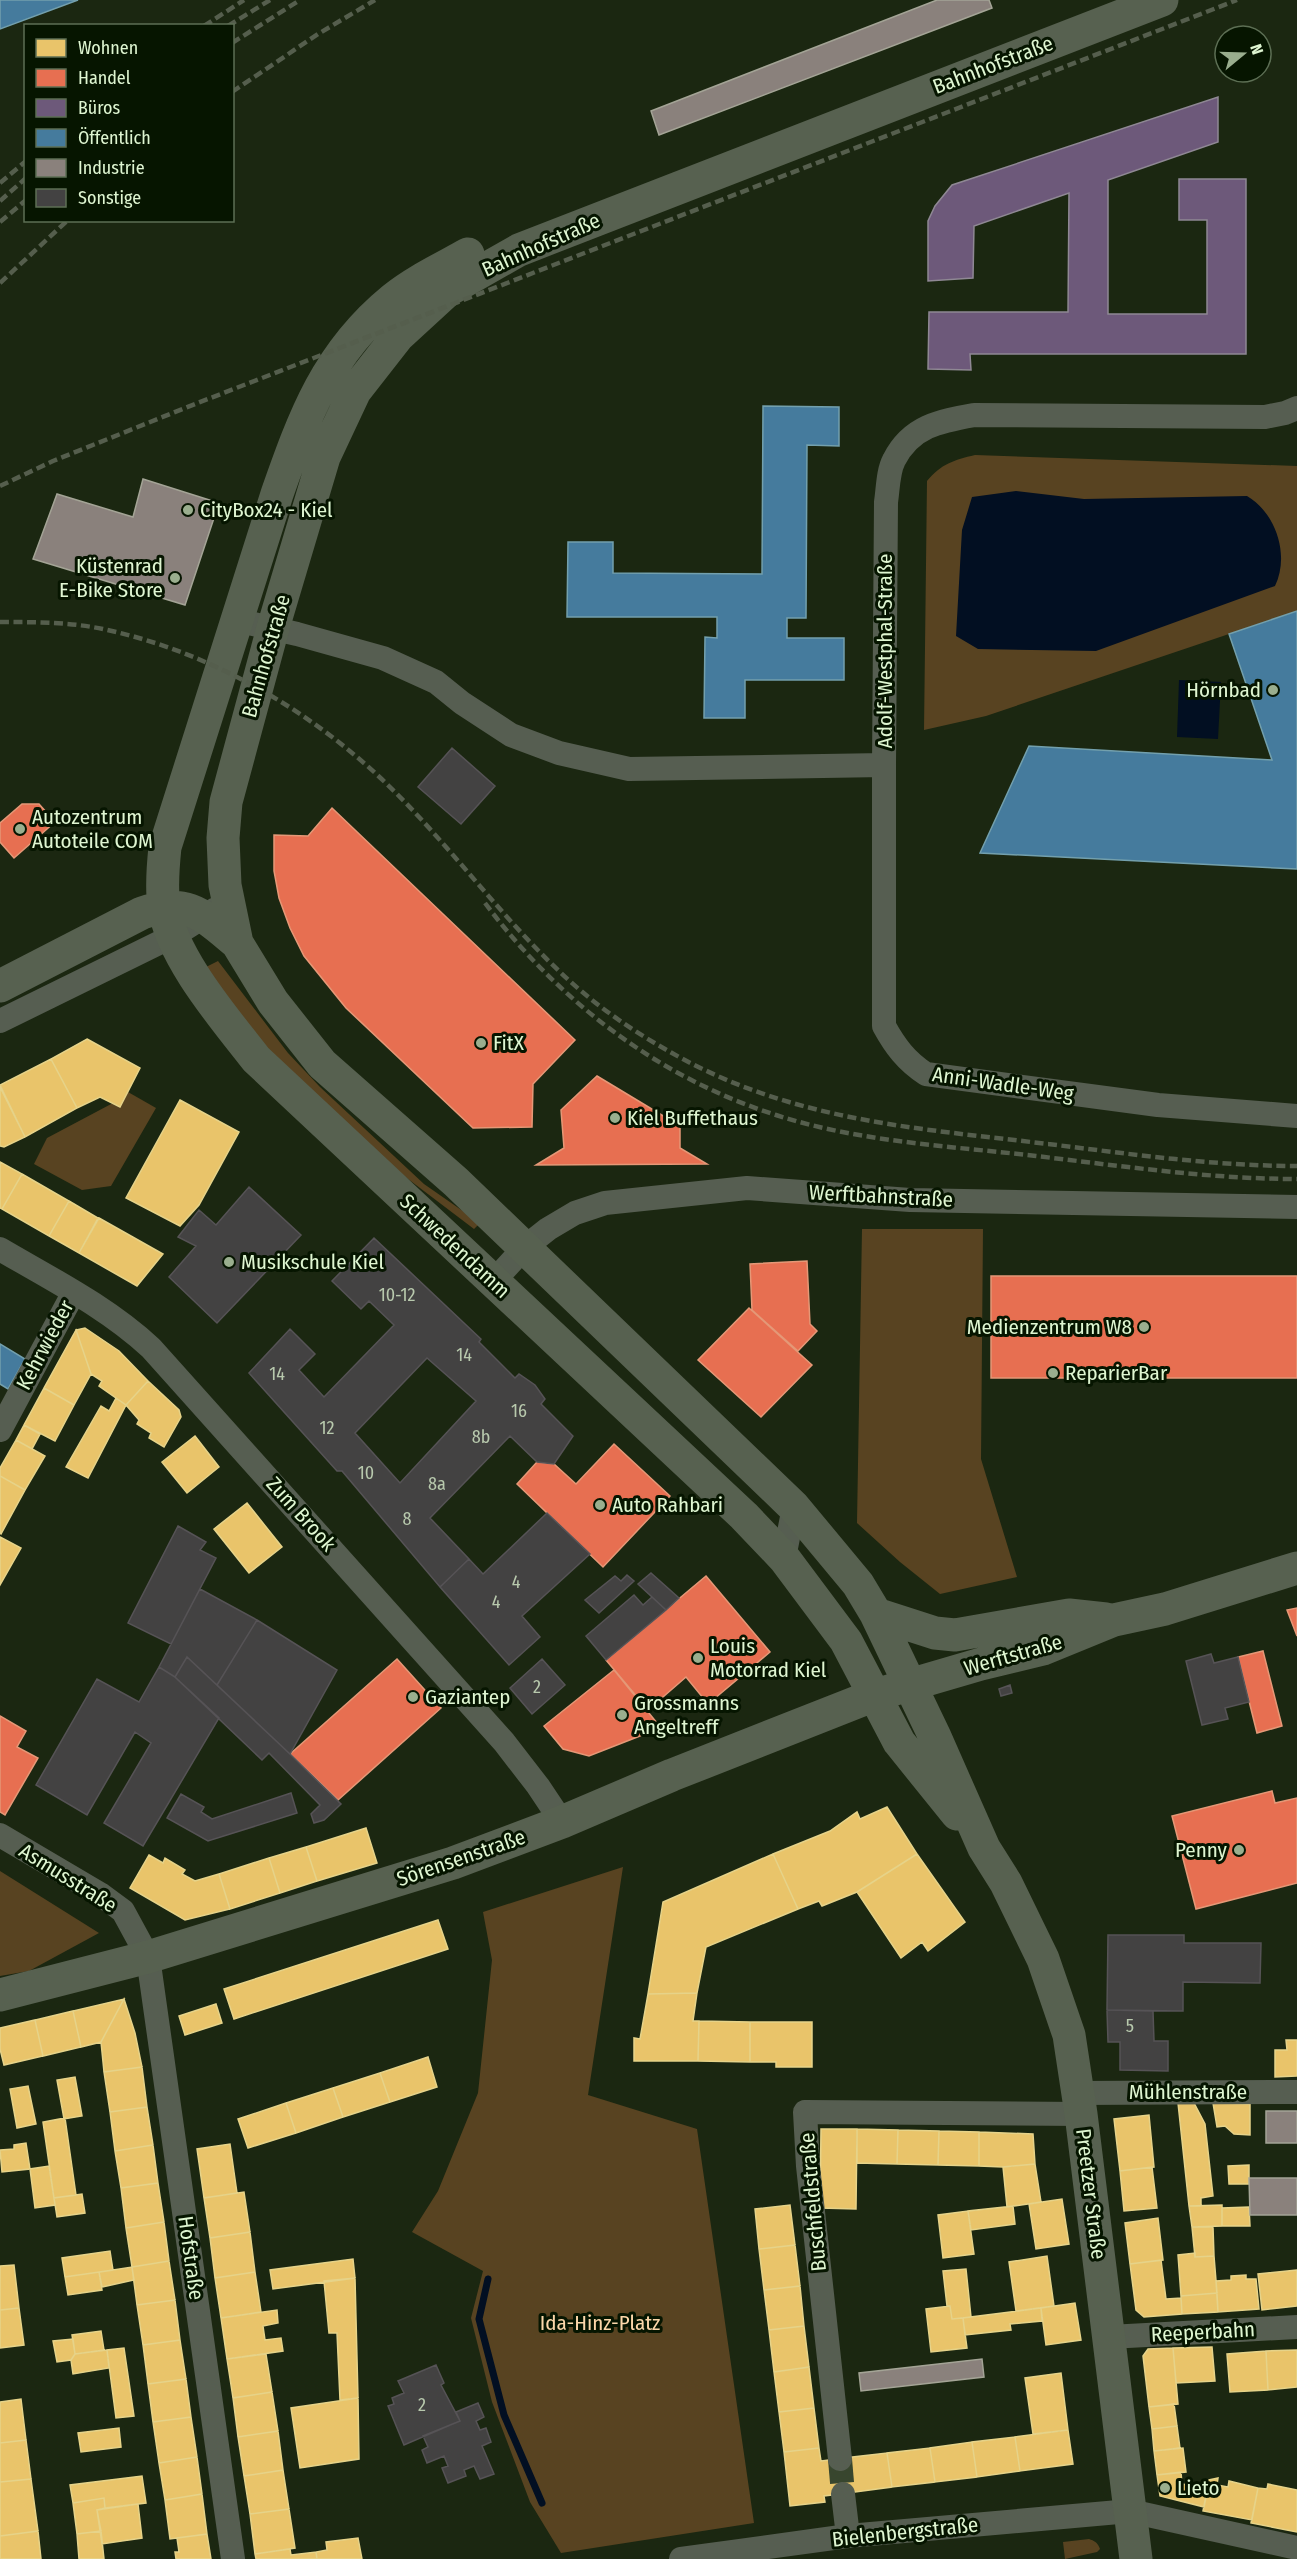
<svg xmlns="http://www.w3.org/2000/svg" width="1297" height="2559" viewBox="0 0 1297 2559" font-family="'Fira Sans Condensed',sans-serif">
	<rect width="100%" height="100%" fill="#1b2711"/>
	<path fill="#584321" d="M975,455L1297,466V611L986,716L924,730L927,481C941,464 954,460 975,455Z
		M218,961L288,1053L320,1087L424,1184L480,1223L474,1229L387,1163L256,1039L206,967Z
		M128,1092L156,1108L111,1186L82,1190L34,1164L47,1138L113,1103Z
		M862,1229H983L981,1459L1017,1577L940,1594L900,1562L857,1523Z
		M623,1867L588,2095L697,2129L754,2523L561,2553L530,2502L492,2402L471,2318L483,2271L412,2232L438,2191L478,2093L492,1960L483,1912Z
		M0,1871L99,1933L29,1971L0,1976Z
		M1089,2539C1095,2541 1098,2543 1100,2549L1097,2552L1065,2559L1063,2542Z"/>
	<path fill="#020f22" d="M1016,491L1084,499L1247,496C1276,513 1290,555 1275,586L1096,651L978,649L956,636L962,530L972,497Z
		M1179,680L1221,682L1218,739L1177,737Z"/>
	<path fill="#e9c46a" stroke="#e6d389" stroke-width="1.5" d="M87,1039L140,1068L120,1107L100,1097L77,1108L51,1059Z
		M51,1059L77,1108L25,1137L0,1085Z
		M0,1087L25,1137L4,1147L0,1146Z
		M180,1100L239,1132L199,1205L180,1226L126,1198Z
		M0,1162L22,1174L2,1209L0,1208Z
		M22,1174L69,1201L49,1236L2,1209Z
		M69,1201L98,1218L79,1253L49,1236Z
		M99,1218L163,1254L137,1286L79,1253Z
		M85,1328L119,1351L148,1381L126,1405L99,1386L102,1381L91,1374L76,1330Z
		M76,1330L91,1374L74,1405L44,1388Z
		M148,1381L179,1410L181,1417L164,1447L149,1438L151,1433L137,1424L139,1420L126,1405Z
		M44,1388L74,1405L55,1441L24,1425Z
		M116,1398L126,1405L88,1478L66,1467L101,1406L109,1411Z
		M24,1425L40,1434L32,1449L16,1440Z
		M195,1436L219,1467L187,1493L162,1462Z
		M16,1440L45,1456L25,1490L0,1476V1468Z
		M0,1476L25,1490L1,1534L0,1533Z
		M247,1503L282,1547L249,1573L214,1529Z
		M0,1537L21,1548L0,1585Z
		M887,1807L917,1854L857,1892L822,1906L819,1901L798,1909L773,1854L830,1831L857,1812L860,1819Z
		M366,1828L377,1863L317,1881L306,1847Z
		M306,1847L317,1881L280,1893L269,1858Z
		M773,1854L798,1909L706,1947L697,1993L648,1994L663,1902Z
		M917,1854L965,1922L928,1951L922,1942L901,1958L857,1892Z
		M149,1855L163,1863L165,1858L185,1870L182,1874L195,1881L219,1874L230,1909L185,1920L130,1888Z
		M269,1858L280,1893L230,1909L219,1874Z
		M438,1920L448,1949L234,2019L224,1989Z
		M697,1993L693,2021H699L698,2061H634V2038L640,2039L648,1994Z
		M124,1999L135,2033L142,2067L104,2072L101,2042Z
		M124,1999L101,2042L81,2047L73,2011Z
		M216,2004L222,2023L185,2035L179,2016Z
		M73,2011L81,2047L43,2056L35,2020Z
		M35,2020L43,2056L4,2065L0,2049V2028Z
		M699,2021L750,2022V2062L698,2061Z
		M750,2022H812V2067H776V2062H750Z
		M1286,2040H1297V2076L1275,2077V2050H1287Z
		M428,2057L437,2087L390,2102L380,2073Z
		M142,2067L147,2107L110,2112L104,2072Z
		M380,2073L390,2102L343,2117L333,2088Z
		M75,2077L82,2116L64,2119L57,2080Z
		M28,2086L36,2124L17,2128L10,2089Z
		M333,2088L343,2117L296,2133L286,2103Z
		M286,2103L296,2133L248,2148L238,2119Z
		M1178,2103H1194L1205,2124L1213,2196L1201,2198V2206H1189Z
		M1213,2103L1250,2104V2135L1234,2134L1225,2126L1217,2127Z
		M147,2107L153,2145L115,2151L110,2112Z
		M1149,2115L1154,2167L1120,2171L1114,2119Z
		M65,2118L76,2195L54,2198L43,2122Z
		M821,2129H857L856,2209L820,2208Z
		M857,2129L898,2130L897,2164L857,2163Z
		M898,2130L939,2131L938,2165L897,2164Z
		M939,2131L979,2132V2166L938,2165Z
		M979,2132L1033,2134L1035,2164L1003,2167L979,2166Z
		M26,2143L30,2169L2,2172L0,2150L14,2149V2145Z
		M230,2144L237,2193L204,2198L197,2149Z
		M153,2145L158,2183L121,2188L115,2151Z
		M1035,2164L1041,2202L1007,2207L1003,2167Z
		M1249,2165V2184H1229L1228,2166Z
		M49,2166L55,2205L35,2208L30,2169Z
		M1152,2167L1157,2208L1124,2211L1120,2171Z
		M158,2183L164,2222L126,2228L121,2188Z
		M244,2192L250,2232L210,2238L204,2198Z
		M82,2194L85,2213L57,2217L54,2198Z
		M1062,2199L1069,2244L1036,2249L1029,2204Z
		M790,2205L795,2245L759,2249L755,2209Z
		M1222,2205V2226L1192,2227L1189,2206Z
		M1013,2206L1015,2224L971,2230L968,2211Z
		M1249,2207L1250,2226H1222V2208Z
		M968,2211L974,2254L943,2258L938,2215Z
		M1158,2218L1163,2260L1130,2264L1125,2223Z
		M164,2222L169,2261L132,2267L126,2228Z
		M1192,2227H1213L1214,2256L1195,2257Z
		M250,2232L255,2272L215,2278L210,2238Z
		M795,2245L800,2286L764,2290L759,2249Z
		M110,2251L113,2270L65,2277L62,2258Z
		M1195,2253V2257L1214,2256L1217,2293L1181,2296L1178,2255Z
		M1047,2256L1054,2306L1016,2311L1009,2262Z
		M353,2259L355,2278L273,2289L270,2270Z
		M1161,2260L1166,2299L1181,2298L1182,2314L1144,2317L1136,2310L1130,2264Z
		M169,2261L175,2300L137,2305L132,2267Z
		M14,2265L19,2308L0,2310V2266Z
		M132,2267L134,2280L102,2287L99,2272Z
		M966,2269L971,2317L952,2319L950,2306H947L943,2271Z
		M1297,2270V2306L1262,2310L1258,2274Z
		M99,2272L102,2290L68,2295L65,2277Z
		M255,2272L261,2312L221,2318L215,2278Z
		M1246,2275V2279H1256L1259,2309L1218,2312L1216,2281L1231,2280V2276Z
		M355,2278L358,2398L340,2400L337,2333H329L324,2281Z
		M800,2286L804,2326L769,2330L764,2290Z
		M1217,2293L1218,2312L1182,2314L1181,2296Z
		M175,2300L180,2340L143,2345L137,2305Z
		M1075,2303L1081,2340L1046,2345L1041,2308Z
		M950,2306L952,2319L963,2318L967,2348L931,2352L926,2309Z
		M19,2308L24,2345L0,2348V2310Z
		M1041,2308L1042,2321L1010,2324L1011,2330L965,2335L963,2318Z
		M277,2310L278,2323L263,2326L265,2340L281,2338L283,2351L227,2359L221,2318Z
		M804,2326L809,2367L774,2372L769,2330Z
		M101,2331L104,2350L75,2354L72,2335Z
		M73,2339L75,2354L71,2360L57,2362L53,2341Z
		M180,2340L186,2379L148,2384L143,2345Z
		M1212,2347L1215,2381L1176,2383L1173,2348Z
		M124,2348L134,2416L116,2418L107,2350Z
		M1173,2348L1178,2404L1149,2407L1143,2356L1148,2349Z
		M107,2350L109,2368L73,2374L71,2360L75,2354Z
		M1297,2350V2387L1268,2390L1266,2351Z
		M1266,2351L1268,2390L1230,2392L1227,2354Z
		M266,2354L272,2392L233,2398L227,2359Z
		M809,2367L814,2408L779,2412L774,2372Z
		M1061,2373L1068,2430L1033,2434L1025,2378Z
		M186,2379L191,2417L153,2422L148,2384Z
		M272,2392L278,2431L238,2437L233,2398Z
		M358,2398L359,2459L300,2468L291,2408Z
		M21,2399L26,2440L0,2443V2402Z
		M1174,2404L1177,2426L1152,2429L1149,2407Z
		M814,2408L819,2448L784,2452L779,2412Z
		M191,2417L197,2457L159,2463L153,2422Z
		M1177,2426L1180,2448L1154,2451L1152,2429Z
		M119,2428L121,2447L81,2452L78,2433Z
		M1068,2430L1073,2464L1020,2471L1015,2437Z
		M278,2431L283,2470L244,2476L238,2437Z
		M1015,2437L1020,2471L977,2477L972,2442Z
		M26,2440L31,2479L0,2482V2443Z
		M972,2442L977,2477L935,2482L930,2448Z
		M819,2448L821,2461L844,2458L848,2493L824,2496L825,2502L790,2506L784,2452Z
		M930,2448L935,2482L892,2487L887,2453Z
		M1183,2448L1186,2472L1157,2475L1154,2451Z
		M887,2453L892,2487L848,2493L844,2458Z
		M197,2457L202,2494L165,2500L159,2463Z
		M283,2470L289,2509L250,2514L244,2476Z
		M1181,2472L1182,2484L1208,2488L1204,2507L1160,2496L1157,2475Z
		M142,2476L146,2503L105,2508L104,2498L73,2503L70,2485Z
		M1218,2478L1217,2485L1228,2487L1229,2481L1258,2488L1252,2520L1203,2511L1209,2480Z
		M31,2479L38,2531L0,2536V2482Z
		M1268,2484L1297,2490V2532L1251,2523L1258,2488L1267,2489Z
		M202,2494L207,2534L170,2539L165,2500Z
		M104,2498L105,2508L97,2510L101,2531L77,2534L73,2503Z
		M138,2504L142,2538L102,2544L97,2510Z
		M289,2509L295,2548L255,2554L250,2514Z
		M38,2531L41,2559H0V2536Z
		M101,2531L104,2559H79L77,2534Z
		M207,2534L211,2559H176L175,2552H179L177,2538Z
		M358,2538L362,2559H317L316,2552L327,2550L326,2542Z
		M290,2549L291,2555L316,2552L317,2559H256L255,2554Z"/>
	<path fill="#e76f51" stroke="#e59877" stroke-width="1.5" d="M22,804H39L55,822L14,858L0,842V823Z
		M332,808L575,1040L533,1084L532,1127L473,1128L346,1008L304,956L290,928L279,898L274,871V835L308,836Z
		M597,1076L680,1126V1148L707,1164L536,1165L564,1148L561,1110Z
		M807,1261L810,1324L817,1331L798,1351L752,1310L750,1264Z
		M991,1276H1297V1378H991Z
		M749,1308L812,1365L761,1417L698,1360Z
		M614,1444L670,1496L603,1567L517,1484L537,1462L554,1464L576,1484Z
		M706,1576L770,1652L708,1704L686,1677L648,1710L606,1660Z
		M1297,1608V1636L1287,1610Z
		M1263,1651L1282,1726L1257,1733L1238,1657Z
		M397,1659L441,1708L338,1800L290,1754Z
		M614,1670L657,1723L645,1734L589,1756L563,1749L544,1726Z
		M0,1716L26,1731L17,1747L38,1758L5,1815L0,1812Z
		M1272,1791L1275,1803L1297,1798V1883L1196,1909L1172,1816Z"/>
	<path fill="#6d597a" stroke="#8f8894" stroke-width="1.5" d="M1218,97V142L1108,180V314H1207V220H1179V179H1246V354H970L971,370L928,369L929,312H1068L1069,193L974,226L973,278L928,281V221L935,206L952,185Z"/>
	<path fill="#457b9d" stroke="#73a0ad" stroke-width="1.5" d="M0,0H78L0,29Z
		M763,406L839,407V446L807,445L806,618H787V638H844V680H745V718H704L705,637L717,638V617H567L568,542H613V573L762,574Z
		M1297,611V869L980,853L1029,746L1272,760L1229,634Z
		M0,1344L25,1359L8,1389L0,1384Z"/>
	<path fill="#8a817c" stroke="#a4a496" stroke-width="1.5" d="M937,0H989L992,8L659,135L651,111Z
		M143,479L219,503L185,605L33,559L57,494L133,517Z
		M1266,2111H1297V2143H1266Z
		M1249,2178H1297V2215H1250Z
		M982,2359L984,2377L861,2391L859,2373Z"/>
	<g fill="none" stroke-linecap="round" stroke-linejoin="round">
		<path stroke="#020f22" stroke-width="7" d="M488,2279L479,2319L504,2415L542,2503"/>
	</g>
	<path fill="#434242" stroke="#565356" stroke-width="1.5" fill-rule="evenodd" d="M452,748L495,786L461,824L418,787Z
		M249,1187L301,1235L217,1323L169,1277L196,1246L178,1237L199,1210L216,1225Z
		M374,1238L481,1339L479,1342L515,1378L519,1374L535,1385L545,1399L541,1404L573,1436L554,1464L537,1462L510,1436L430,1518L469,1559L440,1587L342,1471H337L249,1373L290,1329L315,1354L299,1370L324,1397L394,1325L369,1301L361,1309L332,1281ZM427,1358L476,1401L400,1483L355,1433Z
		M547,1513L590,1554L522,1616L540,1637L509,1665L440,1587L469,1559L483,1574Z
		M178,1526L206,1542L200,1550L216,1558L171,1644L128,1623Z
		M651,1573L679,1598L666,1610L638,1584Z
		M627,1575L634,1581L599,1613L585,1600L615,1576L621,1581Z
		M200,1589L257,1620L217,1685L187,1657L175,1677L159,1667Z
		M634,1595L643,1605L652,1597L666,1610L606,1660L586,1636Z
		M257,1620L337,1670L290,1754L217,1685Z
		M1211,1654L1214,1663L1238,1657L1249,1702L1225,1708L1228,1719L1202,1725L1186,1661Z
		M187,1657L290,1754L341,1804L324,1820L314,1823L311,1814L320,1805L269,1753L262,1760L175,1677Z
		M542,1659L565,1685L532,1714L510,1688Z
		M159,1667L175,1677L219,1718L143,1846L104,1823L151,1743L135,1732L87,1815L36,1785L97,1679L139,1702Z
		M1010,1685L1012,1693L1001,1696L999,1689Z
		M291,1793L297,1813L208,1841L167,1818L181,1794L204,1807L201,1812L212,1819Z
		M1108,1935H1184V1943H1261L1260,1983L1183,1982V2011L1107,2010Z
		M1107,2010L1153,2011L1154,2041H1168V2071L1120,2070V2042H1108Z
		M436,2365L444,2383L441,2385L460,2421L404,2445L388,2406L394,2404L392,2398L404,2393L398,2381Z
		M478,2403L484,2417L476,2421L480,2430L486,2428L491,2442L482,2446L494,2474L480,2479L474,2466L464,2470L466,2476L448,2483L442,2468L448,2466L444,2456L427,2463L422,2450L428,2447L423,2436L460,2421L456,2412Z"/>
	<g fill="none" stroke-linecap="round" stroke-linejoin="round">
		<path stroke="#38462e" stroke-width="24" stroke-dasharray="24 12" stroke-linecap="butt" d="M840,2459L843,2494"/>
		<path stroke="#565e51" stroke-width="24" d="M236,620L297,634L383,658L436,682L462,703L511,735L559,753L629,769L884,765L886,502C888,489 888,471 894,460C911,426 940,421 974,415L1265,417L1285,413L1297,408
			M884,765V1026C895,1046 906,1061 926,1074L1158,1105L1297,1116
			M0,1021L173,936L216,909
			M0,1249C51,1279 107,1307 151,1348L504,1742L538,1786L562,1822
			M493,1282L524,1248L548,1229L575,1213L605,1203L747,1188L910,1200L1297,1207
			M0,1430L74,1292
			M784,1558L794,1507
			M0,1835L100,1894L123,1911L148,1957L233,2559
			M1078,2093L1297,2092
			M1109,2337L1297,2327
			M840,2459L808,2166L805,2112L1081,2114
			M843,2494L848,2536
			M681,2559L848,2536L1130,2511L1297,2548"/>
		<path stroke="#576150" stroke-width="33" d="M468,254C443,268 415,281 393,299C327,353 304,417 277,494L165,847C163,866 161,887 164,906C171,957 225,1019 256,1059L744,1516L784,1558L846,1641L899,1742L957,1814
			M0,986L142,913C187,897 203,915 237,943
			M876,1614L935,1633L955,1635L1069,1615L1106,1619
			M0,1995L148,1957L453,1863L562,1822L672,1775L875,1695L981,1664L1043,1649L1114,1620L1165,1609L1297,1568
			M1136,2559L1081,2114L1069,2035L1043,1959L1006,1883L984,1848L935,1737L876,1614L858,1584L794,1507L456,1182L322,1064L273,1002L237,943L225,885L223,838L226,802L273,628L324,457L355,391L398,336L447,291L519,250L1162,0"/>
		<path stroke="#555e4d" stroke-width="4.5" stroke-dasharray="9 4.5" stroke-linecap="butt" d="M204,26L244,0
			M228,26L270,0
			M232,43L300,0
			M232,92L318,34L375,0
			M0,183L26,161
			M0,201L26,178
			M0,222L26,200
			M0,283L68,220
			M0,486L53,461L195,404L1237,0
			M0,622C34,622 69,622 103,629C212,652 316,713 395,792C452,849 500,915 559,971C592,1003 632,1031 672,1053C792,1121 915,1128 1048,1144C1131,1154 1213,1166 1297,1166
			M485,903C558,1001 659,1078 776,1115C859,1142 950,1146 1036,1156C1122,1166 1209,1179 1297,1179"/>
	</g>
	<g fill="#9aae8e" stroke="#061500" stroke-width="2">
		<circle cx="188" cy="510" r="6"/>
		<circle cx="175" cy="578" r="6"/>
		<circle cx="1273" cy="690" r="6"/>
		<circle cx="20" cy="829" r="6"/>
		<circle cx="481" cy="1043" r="6"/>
		<circle cx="615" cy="1118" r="6"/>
		<circle cx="229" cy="1262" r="6"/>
		<circle cx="1144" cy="1327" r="6"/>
		<circle cx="1053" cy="1373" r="6"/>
		<circle cx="600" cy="1505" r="6"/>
		<circle cx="698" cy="1658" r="6"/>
		<circle cx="413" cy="1697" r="6"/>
		<circle cx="622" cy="1715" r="6"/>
		<circle cx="1239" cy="1850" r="6"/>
		<circle cx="1165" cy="2488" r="6"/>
	</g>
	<g text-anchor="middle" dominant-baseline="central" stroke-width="6" stroke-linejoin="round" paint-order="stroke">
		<g font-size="18" fill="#b8c9ad">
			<text x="397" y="1295">10-12</text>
			<text x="464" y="1355">14</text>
			<text x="277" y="1374">14</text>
			<text x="519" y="1411">16</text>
			<text x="327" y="1428">12</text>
			<text x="481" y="1437">8b</text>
			<text x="366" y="1473">10</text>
			<text x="437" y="1484">8a</text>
			<text x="407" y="1519">8</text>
			<text x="516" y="1582">4</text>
			<text x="496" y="1602">4</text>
			<text x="537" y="1687">2</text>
			<text x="1130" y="2026">5</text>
			<text x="422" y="2405">2</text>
		</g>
		<g font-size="21" fill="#dff6d1" stroke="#061500">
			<text transform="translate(993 65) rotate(-21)">Bahnhofstraße</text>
			<text transform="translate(541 245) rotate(-24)">Bahnhofstraße</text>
			<text transform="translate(885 651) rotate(-90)">Adolf-Westphal-Straße</text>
			<text transform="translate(266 656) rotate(-74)">Bahnhofstraße</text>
			<text transform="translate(1003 1084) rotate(8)">Anni-Wadle-Weg</text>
			<text transform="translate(881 1196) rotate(3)">Werftbahnstraße</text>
			<text transform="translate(455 1246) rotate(43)">Schwedendamm</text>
			<text transform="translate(45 1345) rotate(-62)">Kehrwieder</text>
			<text transform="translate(301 1514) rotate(48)">Zum Brook</text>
			<text transform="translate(1013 1655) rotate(-16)">Werftstraße</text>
			<text transform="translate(461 1858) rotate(-19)">Sörensenstraße</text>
			<text transform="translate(68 1878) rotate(32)">Asmusstraße</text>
			<text x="1188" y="2092">Mühlenstraße</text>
			<text transform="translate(1091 2194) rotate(83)">Preetzer Straße</text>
			<text transform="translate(813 2202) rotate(-95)">Buschfeldstraße</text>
			<text transform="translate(191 2258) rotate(82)">Hofstraße</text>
			<text transform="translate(1203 2332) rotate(-3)">Reeperbahn</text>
			<text transform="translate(905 2532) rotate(-6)">Bielenbergstraße</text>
		</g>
		<g font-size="21" fill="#dff6d1" stroke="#061500" text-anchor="start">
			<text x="200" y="510">CityBox24 - Kiel</text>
			<text x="163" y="566" text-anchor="end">Küstenrad<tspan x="163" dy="24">E-Bike Store</tspan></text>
			<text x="1261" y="690" text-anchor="end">Hörnbad</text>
			<text x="32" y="817">Autozentrum<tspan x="32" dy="24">Autoteile COM</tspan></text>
			<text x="493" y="1043">FitX</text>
			<text x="627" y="1118">Kiel Buffethaus</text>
			<text x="241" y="1262">Musikschule Kiel</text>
			<text x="1132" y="1327" text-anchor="end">Medienzentrum W8</text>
			<text x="1065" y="1373">ReparierBar</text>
			<text x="612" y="1505">Auto Rahbari</text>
			<text x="710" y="1646">Louis<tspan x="710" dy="24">Motorrad Kiel</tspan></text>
			<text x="425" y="1697">Gaziantep</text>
			<text x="634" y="1703">Grossmanns<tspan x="634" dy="24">Angeltreff</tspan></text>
			<text x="1227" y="1850" text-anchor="end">Penny</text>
			<text x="1177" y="2488">Lieto</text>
		</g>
		<g font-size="21" fill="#fcd7a9" stroke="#061500">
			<text x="600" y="2323">Ida-Hinz-Platz</text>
		</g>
	</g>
	<rect x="24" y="24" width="210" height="198" fill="#061500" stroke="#5d6f54" stroke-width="1.5"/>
	<rect x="36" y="39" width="30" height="18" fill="#e9c46a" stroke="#5d6f54" stroke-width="1.5"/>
	<text x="78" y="54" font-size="18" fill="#dff6d1">Wohnen</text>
	<rect x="36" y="69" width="30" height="18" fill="#e76f51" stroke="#5d6f54" stroke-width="1.5"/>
	<text x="78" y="84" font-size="18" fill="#dff6d1">Handel</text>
	<rect x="36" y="99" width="30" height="18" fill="#6d597a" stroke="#5d6f54" stroke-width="1.5"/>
	<text x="78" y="114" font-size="18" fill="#dff6d1">Büros</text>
	<rect x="36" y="129" width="30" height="18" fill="#457b9d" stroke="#5d6f54" stroke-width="1.5"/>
	<text x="78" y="144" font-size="18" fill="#dff6d1">Öffentlich</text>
	<rect x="36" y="159" width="30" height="18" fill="#8a817c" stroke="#5d6f54" stroke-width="1.5"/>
	<text x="78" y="174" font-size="18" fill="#dff6d1">Industrie</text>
	<rect x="36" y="189" width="30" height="18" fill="#434242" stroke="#5d6f54" stroke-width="1.5"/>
	<text x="78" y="204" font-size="18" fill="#dff6d1">Sonstige</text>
	<g transform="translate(1243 54) rotate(71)"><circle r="28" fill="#061500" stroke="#5d6f54" stroke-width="1.5"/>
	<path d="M0-4.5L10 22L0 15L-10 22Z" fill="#9aae8e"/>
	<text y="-9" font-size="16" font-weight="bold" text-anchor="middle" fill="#dff6d1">N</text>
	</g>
</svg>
